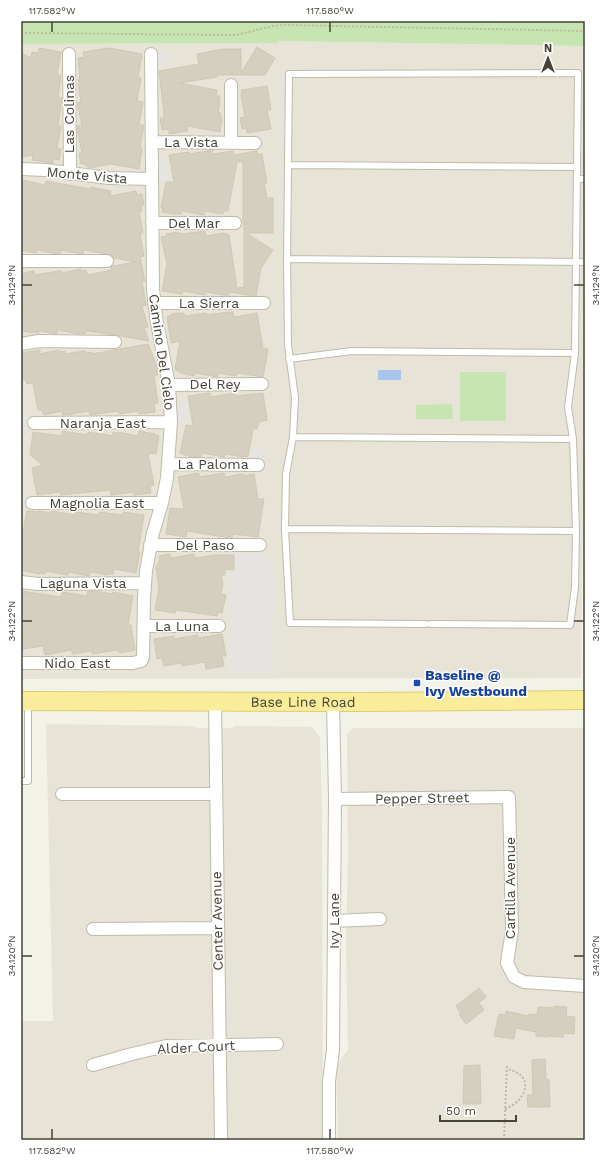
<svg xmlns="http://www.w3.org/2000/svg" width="606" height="1161" viewBox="0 0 606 1161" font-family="'Work Sans',sans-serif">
	<rect width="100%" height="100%" fill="#f3f2e8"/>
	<path fill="#e7e4d7" d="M278,41L585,46V305L581,678L21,679V44L278,43Z
		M46,724L192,726L199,728H232L235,726L312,727L320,737L322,806L323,1140H21V1021H53Z
		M353,728H585V1140H338L336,1065L348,1050L346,942L348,857L347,734Z"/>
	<path fill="#c7e5b3" d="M21,21H585V46L278,41V43L21,44Z
		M460,372H506V421H460Z
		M452,404L453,419H416V405Z"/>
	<path fill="#e5e4e0" d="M158,52H167V65L158,66Z
		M159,159H168L169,180H159Z
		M21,387H24L28,416V487L26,506L21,529Z
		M187,401L188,424H178L177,402Z
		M250,448H263V458H249Z
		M227,553H267V561H274V673H227Z"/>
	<path fill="#a8c6ed" d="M378,370H401V380H378Z"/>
	<path fill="#d4cfbe" stroke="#cfc8b2" d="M257,47L275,58L265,75H232V72L231,75H217V77L179,83L217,90L216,96H220L219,102H220L218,113H221L220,118H222L220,132L187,126L188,131L169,134V129L162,130L160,118H164V114L159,71L199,64L197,54L223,49H241V73Z
		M39,48L61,52L57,75H61L58,98H62L58,125L61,126L57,148L61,149L59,160L54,159L53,163L32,160L33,155L22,157L21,149V53L31,58L32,52L38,53Z
		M109,48L142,54L138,78H141L137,101L143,102L139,125H144L140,148H142L139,169L111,164L89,168L84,164H81L79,153H82L77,129V126L82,125L77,103L81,102L78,84H79L78,79H80L78,58L84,57L83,52Z
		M267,86L271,110H267L271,129L247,133L246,128L242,129L240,118L245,117L241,95L242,90Z
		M212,150L213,154L233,151L234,155L257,151V154H262L267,183H264L267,198H273V233H246L273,250L261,268L256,296L229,292V295H224L206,292L205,295L183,291L182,294L162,291L167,264L161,237L166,236V234L178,232V234L181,233L182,234L205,231L206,236L224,233L229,235L237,288L244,287V224H247L243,223V162H237L228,211H223V214L205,211L204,215L182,211L181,214H173L162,212L163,208H161L166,182H174L169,155L189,152L190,154Z
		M22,180L45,185L46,181L90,189L91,187L111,191L110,196L136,191L137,195L142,194L144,205L141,206L142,211H139L143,233L140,234L144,256L140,257L145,281H142L146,305L142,306L148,327L144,328L149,341L115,335L86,331L85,334L81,333L79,334L57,330V334L39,331L38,333L34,332L33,333L22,331L21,330V316L23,303L21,289V275L24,274V273L34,271L35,275L58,271H62V273L81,269L80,271L86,270L87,275L112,270L111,267L113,266L136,262L114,258L111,255L107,254L84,250L83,254L60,250V254H58L37,250L36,253L21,250V228L24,210L21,209Z
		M229,312H233L234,317L257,313L263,348L268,349L263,377L237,373L236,376L218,373V377L195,373L194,376L181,373L175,369L180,341L171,343L167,317L172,314L178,313H184L185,316L206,313V315Z
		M148,344L157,366L158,374L154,376L158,403H154L155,412L139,414L138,411L120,414L118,411L90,415L89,411L67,415H63L62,411L44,415L42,410H38L33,383L27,384L26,380H21V353L40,350V354L59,350V352L65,351V354L85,351L86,353L92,352V354Z
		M210,393L211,397L235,393L236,396L263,393L267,420L259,422L257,429H253L248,456L243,457L225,454L224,457L202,453L201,457H191L180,453L186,425L193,426L188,396Z
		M62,431L87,435L88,432L113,436V432L118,433V432L138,436L139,431L155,434V435L159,436L156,454L148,453L154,485L150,486L151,493L134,495V492L111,495L110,490L61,495L60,492L37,495L32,468L43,465L30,455L33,432L62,436Z
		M199,473V477L218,474L224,473L225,477L243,474L244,476L254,474L258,499H264L258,537L233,534L232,538H230L187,531L186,537L166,534L170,508L184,509L178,477Z
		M27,511L37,512L38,511L51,513L52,511L75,515L76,512L99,515V512L123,515V512L144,515L138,552H140L136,573L114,569L113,574H108V575L91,572L89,576L68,572V575L45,571V574L40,573L39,574L21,570V543Z
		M170,554L171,558L194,554L195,558L215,555H234V570L225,569V575H221L223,584L221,594L226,595L222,613L218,612L217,616L176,610L175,613L155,610L159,588L156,566L160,560L159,556Z
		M21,591L61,597L62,592L87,596L88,591H95L112,594L113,592L133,596L128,625H131L135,650L119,653L118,650L92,654V651L72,654V650L45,655L43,646L22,649Z
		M222,634L226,656H222L224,666L206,669L205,662L182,666L181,663L164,666L162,658L157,659L154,639L174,636V639L198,635V638Z
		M479,988L486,997L479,1003L484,1010L466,1024L459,1014H461L456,1006Z
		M554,1006L567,1007L566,1016L575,1017L574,1034L564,1033L563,1037L547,1036V1037L536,1036V1032L516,1028L514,1039L494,1036L499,1014L505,1015L506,1011L528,1016V1014L537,1015L538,1007L554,1008Z
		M545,1059L546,1079L549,1080L550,1107H528L527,1095H533L532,1060Z
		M480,1065L481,1104H463L464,1066Z"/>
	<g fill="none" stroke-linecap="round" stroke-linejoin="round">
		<g stroke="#bebbab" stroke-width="8">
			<path id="lane" d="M288,165L576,167
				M577,179H585
				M287,259L585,262
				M289,359L352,351L575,353
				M293,437L573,439
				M285,529L576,531
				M425,624L290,623L285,529L286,474L293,437L295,398L288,345L287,259L289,74L578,73L575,353L568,407L573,439L576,531L575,587L570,625L430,624
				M21,781H28V702"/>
		</g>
		<g stroke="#bebbab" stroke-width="14">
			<path id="street" d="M69,54L70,174
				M231,85V143
				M152,142L255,143
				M21,169L46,170L109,178L152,179
				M152,223H235
				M21,261H107
				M154,303H264
				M21,344L39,341L115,342
				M169,385L262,384
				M34,423L171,422
				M169,464L258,465
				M32,503H162
				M150,545H260
				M21,582L38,584L145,583
				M144,626H219
				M21,663H133L141,661L143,657L144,598L146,571L153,533L162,503L167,478L171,422L169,385L156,317L153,289L151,54
				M215,701L221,1140
				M62,794H216
				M335,799L509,797L512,930L507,963L514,977L524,982L585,986
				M334,921L380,919
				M93,929L217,928
				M93,1065L132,1054L166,1046L277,1044
				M329,1140V1081L333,1050L334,921L335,799L333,702"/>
		</g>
		<g stroke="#decd6c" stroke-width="20">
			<g id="primary">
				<path id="s1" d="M21,701L366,702L585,700"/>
			</g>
		</g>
		<path stroke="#bfb99d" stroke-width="2" stroke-dasharray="2 2" stroke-linecap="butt" d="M21,33L236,35L273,26L284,25L585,31
			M505,1109C527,1101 536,1075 507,1069
			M504,1140L507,1064"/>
		<use href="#lane" stroke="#fff" stroke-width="6"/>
		<use href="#street" stroke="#fff" stroke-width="12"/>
		<use href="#primary" stroke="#f9ed9c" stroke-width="18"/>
	</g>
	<path fill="none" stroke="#464337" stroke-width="1.5" d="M52,22V32M330,22V32M22,285H32M574,285H584M22,621H32M574,621H584M22,956H32M574,956H584M52,1129V1139M330,1129V1139"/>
	<rect fill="#1a4fb4" stroke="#fff" stroke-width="1.5" x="413" y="679" width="8" height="8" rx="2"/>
	<g text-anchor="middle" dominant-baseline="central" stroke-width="3" stroke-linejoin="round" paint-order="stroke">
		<g font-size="14" fill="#464337" stroke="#fff">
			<text transform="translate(69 114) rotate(-90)">Las Colinas</text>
			<text x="191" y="142">La Vista</text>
			<text transform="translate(87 175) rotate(5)">Monte Vista</text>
			<text x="194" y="223">Del Mar</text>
			<text x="209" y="303">La Sierra</text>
			<text transform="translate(162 352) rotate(82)">Camino Del Cielo</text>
			<text x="215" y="384">Del Rey</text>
			<text x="103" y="423">Naranja East</text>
			<text x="213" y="464">La Paloma</text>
			<text x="97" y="503">Magnolia East</text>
			<text x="205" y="545">Del Paso</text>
			<text x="83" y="583">Laguna Vista</text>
			<text x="182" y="626">La Luna</text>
			<text x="77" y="663">Nido East</text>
			<text stroke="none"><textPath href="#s1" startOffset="282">Base Line Road</textPath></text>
			<text transform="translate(422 798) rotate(-1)">Pepper Street</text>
			<text transform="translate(510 888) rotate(-90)">Cartilla Avenue</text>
			<text transform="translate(217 921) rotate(-91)">Center Avenue</text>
			<text transform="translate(334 921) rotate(-90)">Ivy Lane</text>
			<text transform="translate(196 1047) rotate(-3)">Alder Court</text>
		</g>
		<g font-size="14" font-weight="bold" fill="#164399" stroke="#fff" text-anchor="start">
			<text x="425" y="675">Baseline @<tspan x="425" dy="16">Ivy Westbound</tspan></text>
		</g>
	</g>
	<rect width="606" height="1161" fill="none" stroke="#ffffff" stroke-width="44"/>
	<g transform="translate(548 58)" stroke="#ffffff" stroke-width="3" paint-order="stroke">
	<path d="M0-3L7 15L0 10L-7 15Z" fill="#464337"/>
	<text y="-6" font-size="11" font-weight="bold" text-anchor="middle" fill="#464337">N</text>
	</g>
	<path d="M440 1115v6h76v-6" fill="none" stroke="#464337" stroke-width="2"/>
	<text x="446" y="1115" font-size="12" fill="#464337" stroke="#ffffff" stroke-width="3" paint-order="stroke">50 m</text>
	<rect x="22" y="22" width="562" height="1117" fill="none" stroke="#464337" stroke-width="1.5"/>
	<g font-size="10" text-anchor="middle" fill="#464337">
		<text x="52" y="14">117.582°W</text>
		<text x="330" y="14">117.580°W</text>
		<text transform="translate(11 285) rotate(-90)" y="4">34.124°N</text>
		<text transform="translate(595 285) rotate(-90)" y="4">34.124°N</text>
		<text transform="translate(11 621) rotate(-90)" y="4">34.122°N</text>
		<text transform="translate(595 621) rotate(-90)" y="4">34.122°N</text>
		<text transform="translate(11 956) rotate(-90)" y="4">34.120°N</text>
		<text transform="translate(595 956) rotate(-90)" y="4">34.120°N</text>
		<text x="52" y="1154">117.582°W</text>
		<text x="330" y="1154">117.580°W</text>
	</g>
</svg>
